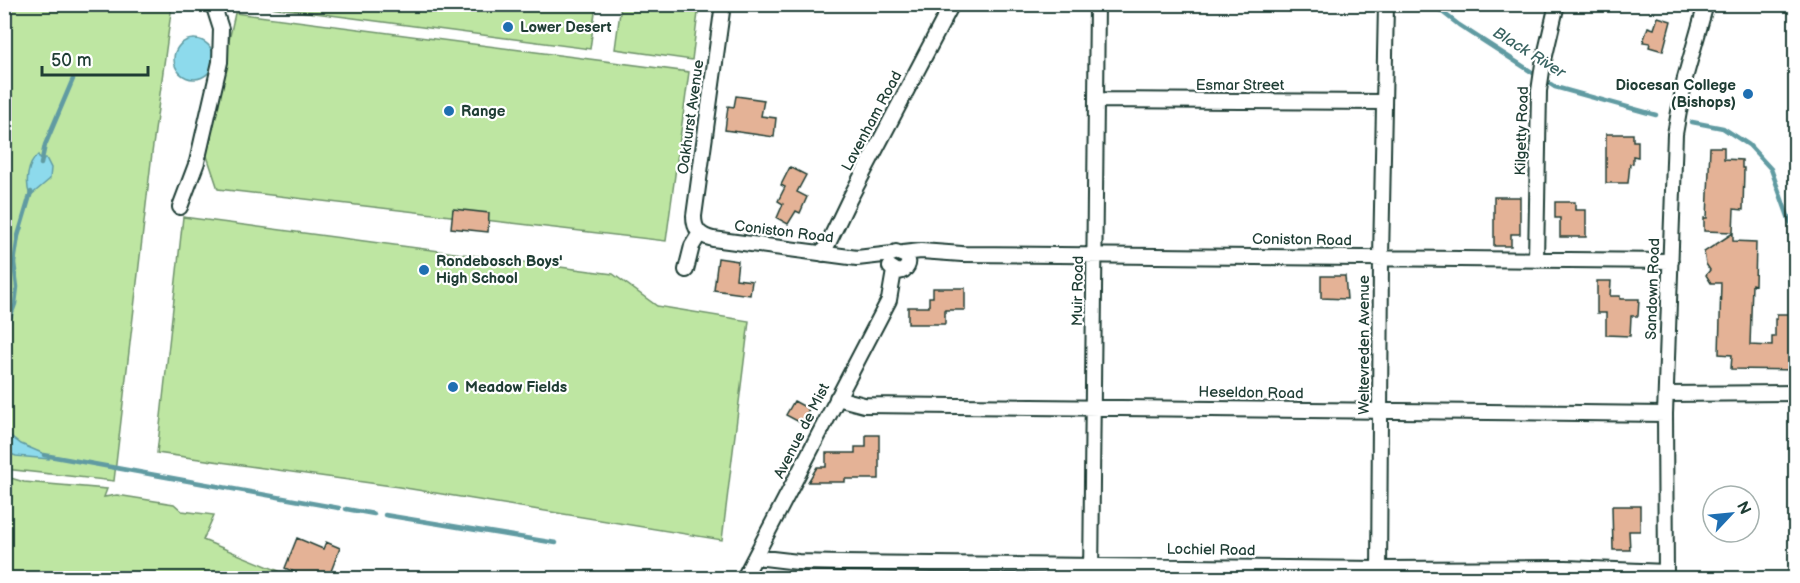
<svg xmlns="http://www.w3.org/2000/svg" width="1800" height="583" viewBox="0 0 1800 583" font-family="'Balsamiq Sans',sans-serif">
	<rect width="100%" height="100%" fill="#fff"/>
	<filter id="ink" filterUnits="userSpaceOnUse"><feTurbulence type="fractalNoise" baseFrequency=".0167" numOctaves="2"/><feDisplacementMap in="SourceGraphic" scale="12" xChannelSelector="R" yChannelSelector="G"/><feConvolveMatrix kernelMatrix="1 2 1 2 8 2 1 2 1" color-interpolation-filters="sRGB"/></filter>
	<g filter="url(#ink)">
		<path fill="#bee6a2" stroke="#6e926b" stroke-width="1.5" d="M5,5H172L152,153L114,481L5,469Z
			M254,5L596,4V5L590,49Z
			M621,5H699L692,60L615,49Z
			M235,13L689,72L666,241L218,189L205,150Z
			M183,217L613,274L657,306L749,321L722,540L399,487L157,453Z
			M4,476L24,482L107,489L104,497L117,495L174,504L182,511L214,515L203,540L296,578H5Z"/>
		<path fill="#8ddaec" stroke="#619ba2" stroke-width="1.5" d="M174 59a20 20 0 1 1 40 0a20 20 0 1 1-40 0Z
			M38,155L39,158H46L51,168L50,179L30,196C25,183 27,164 38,155Z
			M4,431L21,444L49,456V459L16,456L5,452Z"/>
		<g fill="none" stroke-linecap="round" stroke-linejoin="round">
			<path stroke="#619ba2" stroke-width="4.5" d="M1432,4L1459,25L1555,87L1656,115
				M1692,122L1723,128L1749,145L1771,169L1790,222L1796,229
				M41,164L45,145L73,79
				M4,334L15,304L17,287L14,263L18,236L31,192
				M44,455L339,508
				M346,509L374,514
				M385,515L556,543"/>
		</g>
		<path fill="#e4b296" stroke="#1f3d34" stroke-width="1.5" d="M1658,17L1671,21L1663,51L1649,47L1650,43L1643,42L1648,27L1654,29Z
			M736,96L764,100L761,116L776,118L774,137L725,130L728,106L734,107Z
			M1606,134H1633V141H1638V157L1633,156V163L1630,164L1628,183H1606Z
			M1710,147H1724V159L1742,160V168H1744L1743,210L1734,209L1733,232L1704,231V218H1707Z
			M790,167L806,175L797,192L807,197L800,213L796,211L788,224L777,218L783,204L778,201L785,187L781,185Z
			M1494,197H1520V234H1511V246H1494Z
			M1555,202H1575V210H1586V237H1560V218H1555Z
			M453,209L489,213L488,232L451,228Z
			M1733,233V241L1756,242L1755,285L1752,284L1750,345L1772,346V337H1775V319H1777V314H1793V353H1796V370L1731,369L1732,355L1719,354L1721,283H1711L1706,275L1710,270L1706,264L1704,252Z
			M718,258L738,261L736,279L752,281L750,295L714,290Z
			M1321,276H1345L1347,299L1321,298Z
			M1597,281H1611L1610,296H1620V299H1639L1638,316H1631L1630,336L1606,335V313H1597Z
			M933,288H965V310H945V324H908V307H929V297H933Z
			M794,401L809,409L801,423L786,415Z
			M866,435H879V479H845V482H808L817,467H826V453H855V447H866Z
			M1612,506H1640V531H1629L1630,550H1613Z
			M297,538L323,549L326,542L340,548L328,579H309L285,568Z"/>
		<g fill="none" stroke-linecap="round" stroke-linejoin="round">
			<g stroke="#1f3d34" stroke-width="18">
				<path id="minor" d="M723,4L694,216C694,230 700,236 713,239L857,258L892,254
					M1096,100L1384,102
					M180,207L197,162L220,62L221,29L213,4
					M903,253L921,251L962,254L1671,261
					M823,254L849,200L952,4
					M1536,260L1539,91L1543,64L1557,4
					M890,267L898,272C907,271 911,263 906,256L896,252
					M686,270L692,246L700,233
					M1666,394L1796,393
					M837,398L864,405L1665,414
					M755,557L798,562L840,563L1379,569L1566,568L1666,572
					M744,578L889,300L894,271
					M1091,578L1097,4
					M1379,578L1381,258L1386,4
					M1666,578L1665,414L1675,134L1685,78L1706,4"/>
			</g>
			<use href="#minor" stroke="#fff" stroke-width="14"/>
		</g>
	</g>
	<g fill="#1f6fb2" stroke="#fff" stroke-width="2">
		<circle cx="508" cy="27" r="6"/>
		<circle cx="1748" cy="94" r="6"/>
		<circle cx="449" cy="111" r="6"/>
		<circle cx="424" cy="270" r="6"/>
		<circle cx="453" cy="387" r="6"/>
	</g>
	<g text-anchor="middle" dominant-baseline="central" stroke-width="4.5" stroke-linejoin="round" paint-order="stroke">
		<g font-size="15" font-weight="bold" fill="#1f3d34" stroke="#fff" text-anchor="start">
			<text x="520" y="27">Lower Desert</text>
			<text x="1736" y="85" text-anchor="end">Diocesan College<tspan x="1736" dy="17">(Bishops)</tspan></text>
			<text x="461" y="111">Range</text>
			<text x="436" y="261">Rondebosch Boys'<tspan x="436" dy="17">High School</tspan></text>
			<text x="465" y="387">Meadow Fields</text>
		</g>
		<g font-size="15" fill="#1f3d34" stroke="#fff">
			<text x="1240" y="85">Esmar Street</text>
			<text transform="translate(691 117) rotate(-82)">Oakhurst Avenue</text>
			<text transform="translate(872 121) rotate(-62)">Lavenham Road</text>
			<text transform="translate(1522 131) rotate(-88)">Kilgetty Road</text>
			<text transform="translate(784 232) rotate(7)">Coniston Road</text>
			<text transform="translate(1302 240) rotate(1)">Coniston Road</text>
			<text transform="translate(1653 289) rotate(-88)">Sandown Road</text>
			<text transform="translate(1078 291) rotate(-89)">Muir Road</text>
			<text transform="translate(1364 345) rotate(-90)">Weltevreden Avenue</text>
			<text transform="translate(1251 393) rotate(1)">Heseldon Road</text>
			<text transform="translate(802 431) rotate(-63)">Avenue de Mist</text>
			<text transform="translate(1211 550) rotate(1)">Lochiel Road</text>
		</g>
		<g font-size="16" font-style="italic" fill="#3a6462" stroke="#fff">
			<text transform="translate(1529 53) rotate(32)">Black River</text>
		</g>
	</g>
	<rect width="1800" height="583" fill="none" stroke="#fff" stroke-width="24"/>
	<rect x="12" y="12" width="1776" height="559" fill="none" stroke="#1f3d34" stroke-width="2" filter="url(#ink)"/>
	<g transform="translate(1731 514) rotate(64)"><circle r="28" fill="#ffffff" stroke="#a5b1ae" stroke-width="1.5"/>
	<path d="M0-4.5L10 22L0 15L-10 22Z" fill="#1f6fb2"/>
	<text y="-9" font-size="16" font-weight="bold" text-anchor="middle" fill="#1f3d34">N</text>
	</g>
	<path d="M42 66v9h106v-9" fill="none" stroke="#1f3d34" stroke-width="3"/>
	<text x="51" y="66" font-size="18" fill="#1f3d34" stroke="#ffffff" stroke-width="4.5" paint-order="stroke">50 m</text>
</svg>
